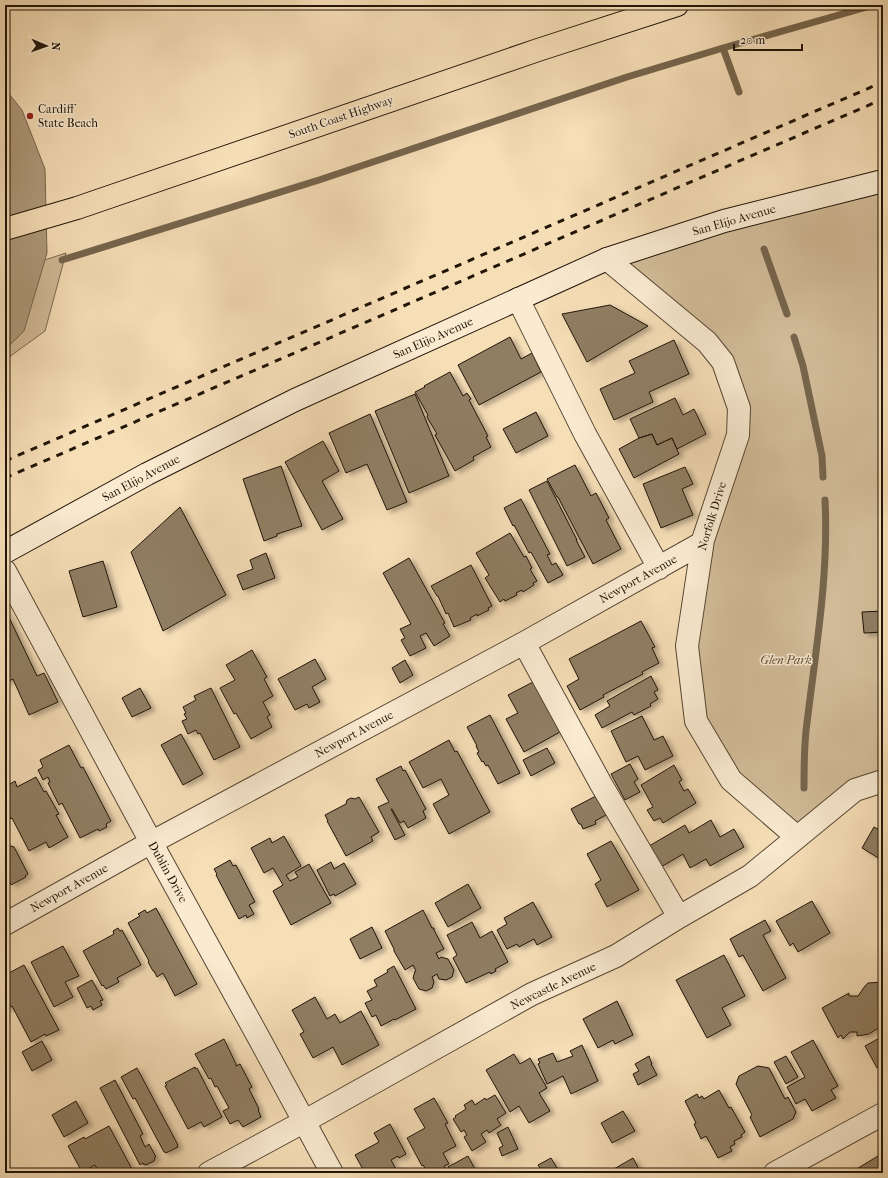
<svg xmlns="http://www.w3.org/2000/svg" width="888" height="1178" viewBox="0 0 888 1178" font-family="'IM FELL French Canon',serif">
	<defs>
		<filter id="shadow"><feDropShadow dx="4.5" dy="2.5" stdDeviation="2" flood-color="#0004"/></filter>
	</defs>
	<rect width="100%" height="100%" fill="#f6deb7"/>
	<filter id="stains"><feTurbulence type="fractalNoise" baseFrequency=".005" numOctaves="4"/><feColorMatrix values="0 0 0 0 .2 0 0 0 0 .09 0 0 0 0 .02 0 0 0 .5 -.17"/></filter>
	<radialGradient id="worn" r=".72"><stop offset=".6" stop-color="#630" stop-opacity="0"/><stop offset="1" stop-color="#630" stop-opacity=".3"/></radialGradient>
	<path fill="#d2bc99" stroke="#7a6850" d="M883,175V782L789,843L711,754L687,661L737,435L723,361L609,262Z
		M66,253L45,331L5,360V273Z"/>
	<path fill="#ae9a7b" stroke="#76654d" d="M5,89L22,110L45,169L47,253L24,331L5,350Z"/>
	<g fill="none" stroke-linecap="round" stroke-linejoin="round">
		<path stroke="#76654d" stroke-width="7" d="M723,48L874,5
			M764,249L787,314
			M62,260L319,180L627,77L723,48L739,92
			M794,337L803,366L822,456L823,477
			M804,788C804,769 804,750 806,731C815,654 829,577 825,500"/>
	</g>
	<path fill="#907e63" stroke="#211507" filter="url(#shadow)" d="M610,305L648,326L587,362L562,314Z
		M510,337L521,359L532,353L541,372L479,405L458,365Z
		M674,340L689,374L649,392L653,402L614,420L600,389L635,373L629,361Z
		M450,372L463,396L467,393L471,399L469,400L488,436L486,437L491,447L473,457L474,460L455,471L435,435L437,434L427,417L428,415L415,392L425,387L424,386Z
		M415,394L449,476L409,493L375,411Z
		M675,398L683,415L694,409L706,434L677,449L672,438L657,445L652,434L639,438L630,419Z
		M536,412L548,436L516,453L503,429Z
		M370,414L407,502L387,510L367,464L346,473L329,433Z
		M652,434L657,445L672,438L679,454L634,478L619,449L639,438Z
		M323,441L339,471L322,481L343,519L322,530L285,462Z
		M575,465L591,496L596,493L609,518L606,520L621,549L593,564L558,497H557L547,479Z
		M281,466L302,526L277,534V536L264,541L243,479Z
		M685,467L693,484L682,489L693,515L661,528L643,484Z
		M547,481L577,540H576L585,557L567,566L529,490Z
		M521,499L550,554L547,555L552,565L556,563L563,575L548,583L531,552L529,553L514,525L513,526L504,508Z
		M180,507L226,595L163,631L131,552Z
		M510,533L524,557L526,556L532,568L530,569L537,581L533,583L534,585L523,592L522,590L516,593L517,595L505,601L504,599L500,602L485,578L489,575L476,553Z
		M266,553L275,578L243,590L237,575L253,569L250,560Z
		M409,558L445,623L443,624L450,636L434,646L426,633L420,636L426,648L410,656L401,640L405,638L400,629L411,624L383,573Z
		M103,561L117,607L83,617L69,571Z
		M471,565L492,606L488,608L489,610L477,616V614L470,618L471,620L459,625L454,627L448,613L446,614L438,596H437L431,586Z
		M5,609L37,676L44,673L58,702L29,715L13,679L5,683Z
		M883,611V632L864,633L862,612Z
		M641,621L655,647L652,648L659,663L642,672L643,674L603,695L604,697L580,710L567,686L579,679L569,659Z
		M252,650L267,677L264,679L273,696L263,702L270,715L267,717L272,727L251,739L236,713L234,714L220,688L235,680L226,665Z
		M315,659L326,679L312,687L320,702L309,708L307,704L295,710L278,679Z
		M405,660L413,675L400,683L392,668Z
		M651,676L658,690L654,692L658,699L650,704L651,706L634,715L632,712L602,728L595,715L610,706L607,701Z
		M533,682L560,732L524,752L506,719L518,713L508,695Z
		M140,688L151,708L132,717L122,698Z
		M211,688L240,747L214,760L200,733L198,734L196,730L188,734L182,721L187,719L184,714L186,713L183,707L196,700L194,696Z
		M490,715L520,773L498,784L488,765L486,766L483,761L482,762L477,753L479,752L476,746H477L467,727Z
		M642,716L654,740L663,736L673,756L645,770L638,756L626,762L611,731Z
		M181,734L203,774L183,785L161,745Z
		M449,740L455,752L457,751L490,812L449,834L433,804L449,795L441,779L423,788L409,762Z
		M69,745L81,768L83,767L111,821L106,824L107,827L99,831L98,829L80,838L62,803L59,805L48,783L50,782L48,777L43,780L38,770L43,767L40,760Z
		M547,748L555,763L531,776L523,760Z
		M630,764L638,779L634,782L640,792L625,800L611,774Z
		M674,765L682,780L679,782L684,791L688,789L696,803L663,823L660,818L654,821L647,810L653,807L641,785Z
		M401,766L403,771L405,770L426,809L423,811L426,818L408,828L404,821L400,823L392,809H391L405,835L395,840L378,807L389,802L376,779Z
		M36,777L44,792L46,791L59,814L56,815L68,837L49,848L46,842L29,851L12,818L11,819L5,808V787L15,781L17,787Z
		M596,796L606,815L595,821L596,824L583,829L581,824H579L571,809Z
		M359,797L379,832L371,837L373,841L346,856L327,821H328L325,815L346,804L347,800L351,798L355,799Z
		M711,820L720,837L734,829L744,847L710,866L706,859L690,868L683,854L661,867L649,846L685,825L689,833Z
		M874,827L883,832V853L880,859L862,848Z
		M284,836L301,866L286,875L290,881L298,877L295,872L309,864L331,903L291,925L273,891L283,885L273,868L264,873L251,848L270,838L272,843Z
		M611,841L639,890L607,907L595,884L601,880L587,854Z
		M5,844L14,847L28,874L25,876L26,877L11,885L8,877L5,879Z
		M230,860L233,866L236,865L255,902L249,905L254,914L247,918L246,915L239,919L216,875L217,874L214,869Z
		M331,862L334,869L344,863L356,884L335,896L334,894L330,896L317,870Z
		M468,884L481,908L448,927L435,903Z
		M812,901L830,933L798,952L793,943L790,946L776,921Z
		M533,902L552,937L537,945L534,939L519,947L517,944L507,949L497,930L507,924L504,918Z
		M156,908L197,984L175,996L163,973L157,977L154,971H153L148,962L149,961L128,923L140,916L138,914L145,910L147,913Z
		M423,910L432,928H434V930L444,949L436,953L439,959L441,957L448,959L454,970L452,977L446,980L439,979L437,974L432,977L434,982L432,988L426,991L419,989L413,978L415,971H416L413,965L405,970L394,951V949L385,931Z
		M765,920L771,931L763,935L786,978L763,991L743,955L739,957L730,939Z
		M472,922L480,938L492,931L508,962L495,969L496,971L491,974L490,972L466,983L453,958L457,955L447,935Z
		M372,927L382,948L360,959L350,939Z
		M118,928L120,931L122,930L141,965L117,978L119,982L106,989L103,985L102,986L83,951L114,934L113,931Z
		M63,946L79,976L65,982L73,997L54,1007L31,962Z
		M724,955L745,996L722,1008L731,1025L707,1038L676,980Z
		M24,965L59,1030L46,1036L45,1034L31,1042L12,1006L5,1010V975Z
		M394,966L416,1009L395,1020L394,1019L381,1026L376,1015L372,1017L365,1003L372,1000L367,991L377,986L374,980L388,972L387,970Z
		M92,980L103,1000L100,1001L102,1005L93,1010L91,1006L87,1008L77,988Z
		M883,982V1025L869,1034L857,1036V1032H850L843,1039L841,1035L838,1038L822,1008L849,993V996H858L865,986L868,983Z
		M315,997L327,1019L335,1014L340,1023L361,1011L379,1045L342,1065L333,1047L313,1058L300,1034L304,1032L292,1010Z
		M617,1001L633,1035L615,1044L613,1040L598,1048L583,1019Z
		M883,1036V1065L877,1068L865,1046Z
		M224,1039L236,1064V1066L240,1064L252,1087L249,1089L259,1109L258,1110L261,1117L243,1127L238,1120L230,1124L223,1111L229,1108L217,1086L215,1087L211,1078L209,1079L195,1054Z
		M813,1040L838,1086L831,1090L836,1098L812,1111L805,1099L796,1104L787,1087L805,1077L791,1052Z
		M42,1041L52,1060L32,1071L22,1052Z
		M582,1045L598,1081L571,1094L563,1076L547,1084L538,1064L540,1063L538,1059L553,1053L557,1062L573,1056L570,1051Z
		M514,1054L520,1064L530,1058L547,1088L539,1093L550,1111L529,1123L519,1106L510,1112L486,1070Z
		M649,1056L652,1064H651L657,1075L638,1085L633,1074L639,1071L635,1064Z
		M786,1056L798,1077L786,1084L774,1062Z
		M758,1066L769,1068L785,1099L788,1097L796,1112L793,1119L760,1137L750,1117L752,1115L736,1084L739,1076Z
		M195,1067L196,1069L197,1068L222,1117L204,1127L201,1122L188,1129L165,1086L167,1085L165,1083Z
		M137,1068L178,1145H177L178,1147L166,1153L165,1152H164L135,1098L133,1099L121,1077Z
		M115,1080L143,1134L140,1136L145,1147L149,1144L156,1157L154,1158L155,1159L154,1161L146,1165V1164L144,1165L143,1163L140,1165L100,1088Z
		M719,1090L729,1108L731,1107L745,1132L741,1135L742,1137L734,1141L735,1144L730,1147L732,1151L718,1158L706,1136L701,1139L694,1124L696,1123L685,1101L697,1094L699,1098L702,1096L704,1099Z
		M495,1095L506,1113L497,1119L501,1125L489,1133L487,1130L481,1134L486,1142L472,1151L464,1137L467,1135L464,1130L461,1132L453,1119L456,1117L455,1116L466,1109L464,1105L472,1100L475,1105L485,1098L486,1100Z
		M434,1098L448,1123L445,1124L456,1146L443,1153L449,1164L444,1166L445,1168L435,1173V1172L428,1173L423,1165L422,1166L407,1138L425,1128L414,1109Z
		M76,1101L88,1123L64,1137L52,1115Z
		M623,1111L635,1131L612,1143L601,1123Z
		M390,1124L406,1154L399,1158L398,1156L391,1160L398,1173H365L355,1155L379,1142L374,1133Z
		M109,1126L134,1173H99L95,1165L82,1172L68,1146L84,1137L85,1139Z
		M508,1127L518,1149L502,1156L499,1148L503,1146L497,1133Z
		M468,1156L477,1173H451L448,1167Z
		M878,1156L883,1164V1173H850Z
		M551,1158L560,1173H543L538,1165Z
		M633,1158L641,1173H607Z"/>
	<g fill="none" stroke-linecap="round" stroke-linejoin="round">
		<g stroke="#564733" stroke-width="24">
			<path id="minor" d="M607,259L707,342L723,362L739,408L738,435L703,540L687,646L696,721L731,780L797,837
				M518,299L585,434L659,568
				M5,571L151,842L260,1040L332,1173
				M524,643L601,784L679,917
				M5,924L141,848L524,643L702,543
				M209,1173L305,1121L532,994L616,956L679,917L750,876L855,790L883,781
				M775,1173L883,1114"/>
		</g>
		<g stroke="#211507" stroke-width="24">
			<path id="secondary" d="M5,552L147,474L295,400L607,259L724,221L883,181"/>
		</g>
		<g stroke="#211507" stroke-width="24">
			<path id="primary" d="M5,229L77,208L538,50L677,5"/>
		</g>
		<use href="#minor" stroke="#f9ead0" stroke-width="22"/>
		<use href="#secondary" stroke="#f9ead0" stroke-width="22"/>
		<use href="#primary" stroke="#f6deb7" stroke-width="22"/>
		<path stroke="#211507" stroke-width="3" stroke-dasharray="7 7" stroke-linecap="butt" d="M5,461L883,82
			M5,478L883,99"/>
	</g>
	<circle fill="#8f2418" stroke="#f9ead0" stroke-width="1.5" cx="30" cy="116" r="4"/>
	<g text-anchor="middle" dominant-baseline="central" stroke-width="3" stroke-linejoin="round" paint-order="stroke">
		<g font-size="12" fill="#211507" stroke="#f9ead0" text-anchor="start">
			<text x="38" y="109">Cardiff<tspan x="38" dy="14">State Beach</tspan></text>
		</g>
		<g font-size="12" fill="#211507" stroke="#f9ead0">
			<text transform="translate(341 117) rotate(-19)">South Coast Highway</text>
			<text transform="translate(734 220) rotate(-16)">San Elijo Avenue</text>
			<text transform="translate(433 338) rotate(-24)">San Elijo Avenue</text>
			<text transform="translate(141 478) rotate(-28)">San Elijo Avenue</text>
			<text transform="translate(712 516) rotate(-73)">Norfolk Drive</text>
			<text transform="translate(638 579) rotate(-29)">Newport Avenue</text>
			<text transform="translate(354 734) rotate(-28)">Newport Avenue</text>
			<text transform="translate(168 872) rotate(61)">Dublin Drive</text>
			<text transform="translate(69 888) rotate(-29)">Newport Avenue</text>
			<text transform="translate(553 986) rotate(-26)">Newcastle Avenue</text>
		</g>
		<g font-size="12" font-style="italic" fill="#5f4f3a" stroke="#f9ead0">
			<text x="786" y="660">Glen Park</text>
		</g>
	</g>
	<rect width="888" height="1178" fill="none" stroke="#f6deb7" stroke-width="20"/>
	<rect x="6" y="6" width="876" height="1166" fill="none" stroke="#211507" stroke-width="2"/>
	<rect x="10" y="10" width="868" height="1158" fill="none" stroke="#211507"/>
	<g transform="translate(46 46) rotate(92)" stroke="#f9ead0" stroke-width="3" paint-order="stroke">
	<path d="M0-3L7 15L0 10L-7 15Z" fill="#211507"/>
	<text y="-6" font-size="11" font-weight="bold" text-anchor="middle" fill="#211507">N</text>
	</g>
	<path d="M734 44v6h68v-6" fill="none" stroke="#211507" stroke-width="2"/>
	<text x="740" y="44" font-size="12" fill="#211507" stroke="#f9ead0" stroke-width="3" paint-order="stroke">20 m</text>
	<rect width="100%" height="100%" filter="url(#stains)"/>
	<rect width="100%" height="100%" fill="url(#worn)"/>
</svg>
